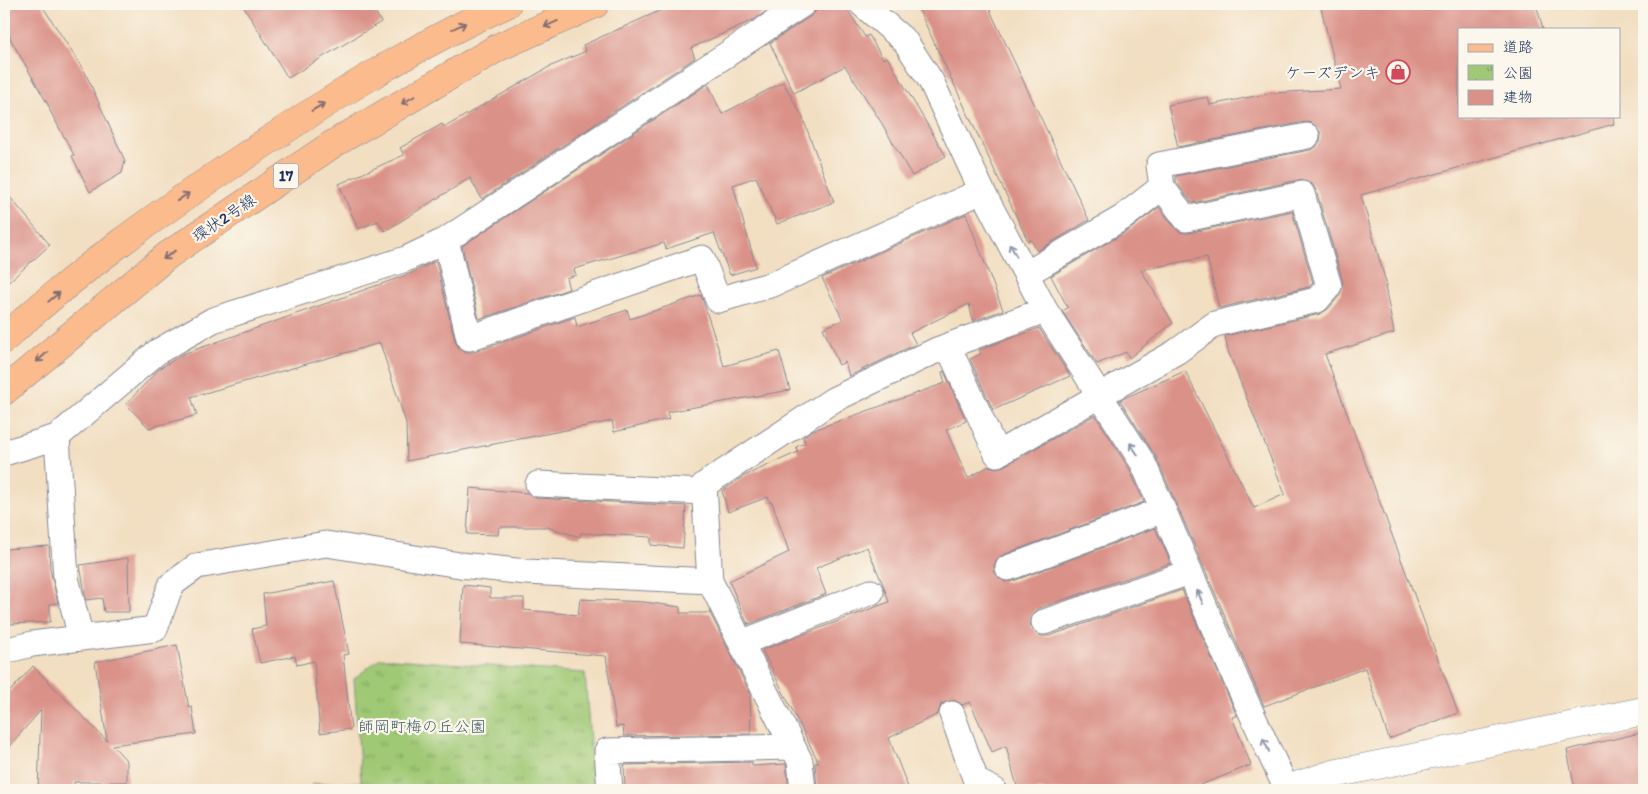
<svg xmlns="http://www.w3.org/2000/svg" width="1648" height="794" viewBox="0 0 1648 794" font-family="Itim,'Klee One',sans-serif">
	<defs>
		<pattern id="park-tufts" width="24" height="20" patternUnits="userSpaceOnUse" patternTransform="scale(1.25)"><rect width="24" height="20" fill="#a0c975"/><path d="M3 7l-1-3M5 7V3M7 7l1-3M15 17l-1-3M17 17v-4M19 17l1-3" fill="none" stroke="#82a463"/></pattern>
	</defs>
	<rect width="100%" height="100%" fill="#fbf7ec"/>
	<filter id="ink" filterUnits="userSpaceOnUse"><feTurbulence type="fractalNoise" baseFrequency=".02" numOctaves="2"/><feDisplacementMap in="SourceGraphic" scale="10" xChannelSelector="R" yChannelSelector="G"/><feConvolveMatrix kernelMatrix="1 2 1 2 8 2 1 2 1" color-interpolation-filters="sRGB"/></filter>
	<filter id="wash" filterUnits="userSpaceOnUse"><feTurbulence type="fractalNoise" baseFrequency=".0096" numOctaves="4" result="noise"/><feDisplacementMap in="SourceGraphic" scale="20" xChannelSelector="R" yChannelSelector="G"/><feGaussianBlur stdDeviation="1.12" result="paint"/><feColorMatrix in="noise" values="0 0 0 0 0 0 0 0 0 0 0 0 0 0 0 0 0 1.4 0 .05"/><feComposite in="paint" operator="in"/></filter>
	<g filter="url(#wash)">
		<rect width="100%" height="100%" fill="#f2dec1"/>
		<path fill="url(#park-tufts)" stroke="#5e7c6a" d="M380,658L585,673L593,782L589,790H313L312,784L361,782L354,679Z"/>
		<g id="blocks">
			<path fill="#da9188" d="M4,4H41L85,72L125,161L122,173L90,192L72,156L74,155L49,109L50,108L11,40L4,21Z
				M242,4H371L381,22L288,78Z
				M675,4H777L755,19L691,48L695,58L482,199L470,178L385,231L378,221L358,229L339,184L404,155L400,148L442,124L445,127L549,67L586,51L583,45Z
				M817,4H844L865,37L869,35L883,59L887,57L946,156L912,176L881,122L845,66L794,93L770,43L811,16L816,11Z
				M916,4H987L1089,220L1037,251L1031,240L1028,241Z
				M1320,4H1536L1543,29H1459V116H1613L1614,124L1361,195L1387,286H1385L1394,333L1325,354L1458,713L1389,739L1365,668L1264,706L1156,457L1120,400L1185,371L1254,508L1285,494L1228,351L1225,336L1320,314L1328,309L1340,295L1343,282L1316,190L1312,184L1299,180L1192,203L1176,182V176L1310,150L1316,147L1320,141L1321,133L1312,123L1304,122L1178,147L1168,105L1208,97L1210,105L1271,93L1341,89Z
				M783,82L802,116L834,202L777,224L756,177L733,185L756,267L730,275L714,233L666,249L664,243L574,269L576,275L566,278L569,289L479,319L462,246L708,84L722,114Z
				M4,190L50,245L4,286Z
				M1159,207L1175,228L1180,232L1188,233L1292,211L1313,283L1309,287L1219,308L1207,257L1141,270L1173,323L1129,358L1126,352L1097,364L1062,311L1068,308L1051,276L1129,230Z
				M966,214L1003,310L973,321L969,304L910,333L916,344L849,376L845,362L839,365L823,328L843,320L822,278Z
				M436,261L455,341L459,348L465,352H474L575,317L577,327L627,310L630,319L701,295L724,366L779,351L790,390L667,412L669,419L614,432L612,421L407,461L406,423L380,343L191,397L197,415L149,428L126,404L159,369L183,354L412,273Z
				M1039,328L1070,376L993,410L970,359L981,354L979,350Z
				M944,371L966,421L946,430L968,478L989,466L996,468L1004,466L1095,415L1130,470L1144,502L1003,555L997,559L994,565L995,573L1005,582L1013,581L1155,528L1171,563L1039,608L1034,612L1030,619L1031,627L1041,636H1049L1182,590L1237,716L1232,717L1251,765L1188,790H1018L1006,746L992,752L970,702L962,705L954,700L941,704L938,714L889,738L909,790H817L815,763H819L762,650L889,602L884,587L867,547L816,568L826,594L749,624L748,622V625L729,581L789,552L772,502L770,503L768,497L728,512L722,491L744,476L798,452L796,447L805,443L803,437L811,431L945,383L942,372Z
				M470,488L528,493L537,498L686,506L683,548L651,545V537L581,533L580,537L547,527H499L498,535L467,534Z
				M49,546L50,569L58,603L50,604V622L10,624L5,549Z
				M128,558L129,612H104L102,598L86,600L80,565Z
				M334,581L349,654L343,655L351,729L320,733L314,661L297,665L295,656L260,663L252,629L266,626L263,594Z
				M463,585L490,588V598H524V610L578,615L580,599L644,602L680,607V613H710L750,693L751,734L624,736L623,726L616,727L606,656L460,644Z
				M177,645L189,708L192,707L196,734L112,745L127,761V782H74V790H38L41,710L4,752V698L33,666L107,741L95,662Z
				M1644,732V790H1575L1567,750Z
				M752,762V766L786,764L789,790H625L624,765Z"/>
		</g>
	</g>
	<g filter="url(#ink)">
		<use href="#blocks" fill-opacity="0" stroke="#868690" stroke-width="1"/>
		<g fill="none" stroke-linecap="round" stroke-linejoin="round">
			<g stroke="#868690" stroke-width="27">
				<path id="minor" d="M862,4L905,41L931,81L982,191L1045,310L1143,463L1238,684L1287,790
					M446,240L469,338L702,258L718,300L773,284L982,191
					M1026,274L1122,218L1162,187L1159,165L1307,136
					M948,346L997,454L1176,352L1215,324L1317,300L1329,286L1302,194L1186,219L1162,187
					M57,437L157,352L213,320L406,259L446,240L803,4
					M4,453L57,437L66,578L81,638L155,629L171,585L197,566L326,544L460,565L526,572L710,581
					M538,484L704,492
					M1008,568L1163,510
					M1044,622L1190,572
					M741,643L871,592
					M4,651L32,644L81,638
					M952,714L976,781L994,790
					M610,790L607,751L793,747
					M803,790L800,761L710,581L704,485L833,400L937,350L1045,310"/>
			</g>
			<g stroke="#868690" stroke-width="29">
				<path id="tertiary" d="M1287,789L1333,774L1644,711"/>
			</g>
			<g stroke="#868690" stroke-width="29">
				<path id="primary" d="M4,339C77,271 159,213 242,158C327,101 414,46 507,4
					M4,391L168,255L333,144L499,47L595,4"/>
			</g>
			<use href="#minor" stroke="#fff" stroke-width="25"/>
			<use href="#tertiary" stroke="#fff" stroke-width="28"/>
			<use href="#primary" stroke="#fbbb8d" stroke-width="28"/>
		</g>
		<defs><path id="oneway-shaft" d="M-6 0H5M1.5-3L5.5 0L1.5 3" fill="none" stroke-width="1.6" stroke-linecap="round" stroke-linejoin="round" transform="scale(1.25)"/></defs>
		<g stroke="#806e73">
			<use href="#oneway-shaft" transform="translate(551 24) rotate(156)"/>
			<use href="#oneway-shaft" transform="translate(459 26) rotate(-24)"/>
			<use href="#oneway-shaft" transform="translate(408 100) rotate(150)"/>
			<use href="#oneway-shaft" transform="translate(318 107) rotate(-31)"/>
			<use href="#oneway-shaft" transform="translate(183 197) rotate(-34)"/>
			<use href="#oneway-shaft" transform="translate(169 255) rotate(144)"/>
			<use href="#oneway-shaft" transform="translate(54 297) rotate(-39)"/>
			<use href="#oneway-shaft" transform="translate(42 357) rotate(139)"/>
		</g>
		<g stroke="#8d97ae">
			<use href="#oneway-shaft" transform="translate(1013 250) rotate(-118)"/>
			<use href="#oneway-shaft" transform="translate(1134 449) rotate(-123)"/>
			<use href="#oneway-shaft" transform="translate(1200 597) rotate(-113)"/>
			<use href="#oneway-shaft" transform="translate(1266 745) rotate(-115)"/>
		</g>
	</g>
	<defs>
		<g id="shop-ring" transform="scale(1.25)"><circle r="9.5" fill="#fbf7ec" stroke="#d1495b" stroke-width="1.5"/><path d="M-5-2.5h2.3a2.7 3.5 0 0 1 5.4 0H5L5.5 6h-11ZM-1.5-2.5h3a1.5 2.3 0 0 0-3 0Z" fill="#d1495b"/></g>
	</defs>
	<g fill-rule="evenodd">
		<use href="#shop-ring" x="1398" y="72"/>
	</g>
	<g text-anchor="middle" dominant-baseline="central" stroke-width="4.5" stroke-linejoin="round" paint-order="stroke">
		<rect fill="#fbf7ec" stroke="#5e6b89" stroke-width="1" x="273.5" y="163.5" width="25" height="25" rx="4"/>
		<g font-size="15" font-weight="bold" fill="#1b2f5e">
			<text x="286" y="176">17</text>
		</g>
		<g font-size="16" fill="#1b2f5e" stroke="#fbf7ec" text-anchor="end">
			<text x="1380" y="72">ケーズデンキ</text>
		</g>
		<g font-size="16" fill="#1b2f5e" stroke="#fbf7ec">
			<text transform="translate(224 218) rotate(-34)">環状2号線</text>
		</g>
		<g font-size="16" fill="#435d65" stroke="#fbf7ec">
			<text x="422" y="726">師岡町梅の丘公園</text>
		</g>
	</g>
	<rect width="1648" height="794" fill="none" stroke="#fbf7ec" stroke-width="20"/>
	<rect x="1458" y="28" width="162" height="90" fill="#fbf7ec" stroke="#a1a7b3"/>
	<rect x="1468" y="44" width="25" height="8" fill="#fbbb8d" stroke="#a1a7b3"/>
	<text x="1503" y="52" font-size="15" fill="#1b2f5e">道路</text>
	<rect x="1468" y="65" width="25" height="15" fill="url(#park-tufts)" stroke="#a1a7b3"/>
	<text x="1503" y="78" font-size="15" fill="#1b2f5e">公園</text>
	<rect x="1468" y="90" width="25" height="15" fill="#da9188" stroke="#a1a7b3"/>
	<text x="1503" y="102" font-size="15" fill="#1b2f5e">建物</text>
</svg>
